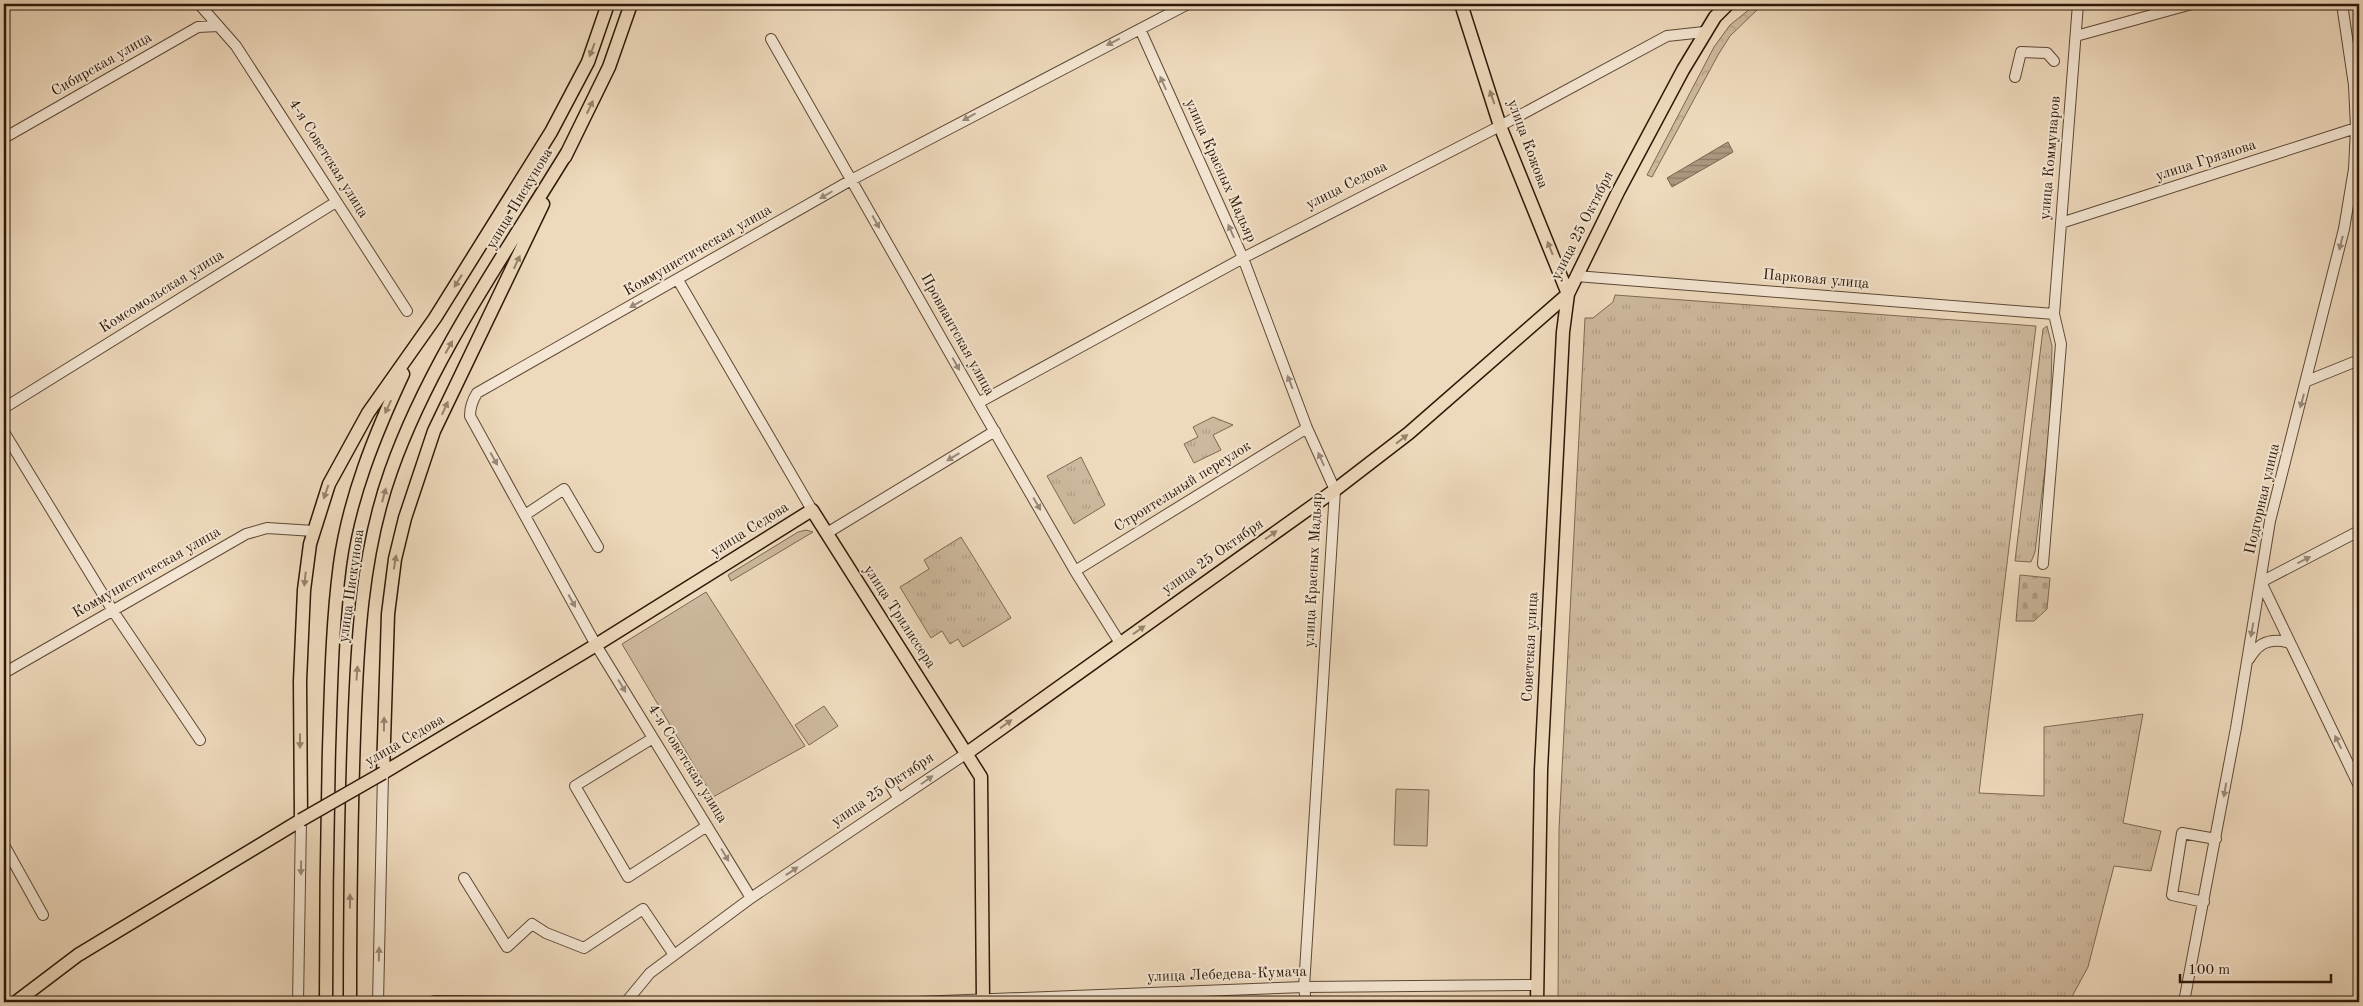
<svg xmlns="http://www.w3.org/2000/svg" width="2363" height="1006" viewBox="0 0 2363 1006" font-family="'Old Standard TT',serif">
	<defs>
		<pattern id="forest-crowns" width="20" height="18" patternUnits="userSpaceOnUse" patternTransform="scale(1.25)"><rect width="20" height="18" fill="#cdb89d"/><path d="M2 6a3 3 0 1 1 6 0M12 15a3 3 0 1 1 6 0" fill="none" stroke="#b09d86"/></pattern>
		<pattern id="cemetery-stones" width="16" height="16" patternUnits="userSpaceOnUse" patternTransform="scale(1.25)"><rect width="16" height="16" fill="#cdb89d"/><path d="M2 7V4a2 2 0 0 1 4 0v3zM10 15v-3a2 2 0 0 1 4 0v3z" fill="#b09d86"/></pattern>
		<pattern id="park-tufts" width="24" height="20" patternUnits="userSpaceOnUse" patternTransform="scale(1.25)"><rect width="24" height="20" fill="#cdb89d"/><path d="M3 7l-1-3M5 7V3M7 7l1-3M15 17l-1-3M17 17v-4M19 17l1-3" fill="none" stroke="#b09d86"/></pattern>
		<pattern id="water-rules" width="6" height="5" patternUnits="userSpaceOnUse" patternTransform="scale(1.25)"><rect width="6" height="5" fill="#ac977f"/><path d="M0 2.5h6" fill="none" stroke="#8c7a66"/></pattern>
	</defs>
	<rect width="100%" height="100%" fill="#eed9bc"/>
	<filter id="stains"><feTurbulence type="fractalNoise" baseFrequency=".004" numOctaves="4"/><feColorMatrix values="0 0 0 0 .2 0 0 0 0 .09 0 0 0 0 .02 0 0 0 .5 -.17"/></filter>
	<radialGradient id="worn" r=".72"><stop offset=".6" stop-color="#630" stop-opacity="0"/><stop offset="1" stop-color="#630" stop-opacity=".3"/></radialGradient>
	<path fill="#cdb89d" stroke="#7d6852" d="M806,530L813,532L731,581L728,575L798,532Z
		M706,592L805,746L713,797L622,644Z
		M824,706L838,726L809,745L795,725Z
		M1396,789L1429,790L1427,846L1394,845Z"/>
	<path fill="url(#forest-crowns)" stroke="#7d6852" d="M1756,4H1761L1759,8L1730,36L1718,55L1652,177L1647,175L1714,47L1730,25Z"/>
	<path fill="url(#cemetery-stones)" stroke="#7d6852" d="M2020,575L2050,578L2047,609L2034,621H2016Z"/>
	<path fill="url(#park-tufts)" stroke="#7d6852" d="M1615,295L2036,326L1979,793L2044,796V727L2143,714L2123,823L2161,831L2151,871L2114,866L2088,967L2069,1002H1558L1559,829L1585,318H1593L1613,302Z
		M2047,326L2052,346L2050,428L2035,552L2031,562L2015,561L2043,329Z
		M1213,417L1233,425L1213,435L1221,450L1194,463L1184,444L1198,437L1193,427Z
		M1081,457L1105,505L1074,524L1047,476Z
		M961,537L1011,618L963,647L958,639L950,644L942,631L931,638L900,587L929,569L924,560Z"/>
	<path fill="url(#water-rules)" stroke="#79644f" d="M1728,142L1733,152L1672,187L1667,178Z"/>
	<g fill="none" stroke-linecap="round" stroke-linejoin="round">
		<g stroke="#5d4835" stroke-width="12">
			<path id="minor" d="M199,4L236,46L407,311
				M1140,29L1243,258L1307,428L1335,490L1304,987L1306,1002
				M2076,36L2192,4
				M771,39L981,408L1075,571L1120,643
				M2015,77L2021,52L2047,53L2054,61
				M4,138L198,27L218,26
				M2061,223L2359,127
				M1576,276L2054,314
				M678,280L812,510
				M2307,381L2359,360
				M978,403L1243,258L1500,126L1667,36L1704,32
				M4,408L336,202
				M4,432L113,611L200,740
				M525,515L564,489L598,547
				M827,533L995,431
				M2043,564L2061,344L2054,314L2078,4
				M1075,571L1307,428
				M2261,582L2359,786
				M2261,582L2359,531
				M2249,659C2257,646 2265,639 2282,641C2287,642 2289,642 2292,646
				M4,673L246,534L267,528L314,531
				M653,738L575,786L628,877L707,826
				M891,786L899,799
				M4,845L43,915
				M464,878L507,947L532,924L546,933L584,948L643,909L674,955
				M751,898L596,645L470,416C470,407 472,401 477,393L853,179L1188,4
				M2204,902L2172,895L2182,833L2216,839
				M434,1001L590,1002
				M298,1002L301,820
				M378,1002L383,773
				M626,1002L650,973L751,898L967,753
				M917,1002L1304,987L1537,985
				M2184,1002L2236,728L2270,521L2344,229L2354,169L2356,128L2354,85L2342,4"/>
		</g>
		<g stroke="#2d1808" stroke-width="15">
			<path id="major" d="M1461,4L1500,126L1568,294L1563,332L1541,770L1537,1002
				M565,157L609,67L631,4
				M967,753L1335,490L1409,433L1568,294L1618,192L1683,70L1715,17L1728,4
				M383,773L596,645L812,510L981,777L983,1002
				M383,773L388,614L395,559L405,518L434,431L543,204
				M16,1002L78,955L301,820L300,681L304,590L310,544L329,484L368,413L435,318L551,132L588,62L608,4
				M326,1002C326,918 327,833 329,749C331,687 332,625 340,564C349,498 375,434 403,374
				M350,1002C350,913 351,824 354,735C357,647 361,555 391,471C431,358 506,253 568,151"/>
		</g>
		<use href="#minor" stroke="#f4e6d3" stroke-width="10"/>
		<use href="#major" stroke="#eed9bc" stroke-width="12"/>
		<g stroke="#2d1808" stroke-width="15" stroke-linecap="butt">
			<path id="major-bridge" d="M301,820L383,773"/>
		</g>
		<use href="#major-bridge" stroke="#eed9bc" stroke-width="12"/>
	</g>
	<defs><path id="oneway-solid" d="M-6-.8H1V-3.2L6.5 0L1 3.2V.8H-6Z" transform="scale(1.25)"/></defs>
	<g fill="#9a8978">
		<use href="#oneway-solid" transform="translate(1113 42) rotate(154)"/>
		<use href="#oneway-solid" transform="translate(1163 83) rotate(-114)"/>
		<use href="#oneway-solid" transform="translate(969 117) rotate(151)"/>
		<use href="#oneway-solid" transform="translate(826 195) rotate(150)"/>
		<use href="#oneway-solid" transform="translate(876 222) rotate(61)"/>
		<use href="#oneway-solid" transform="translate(1231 231) rotate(-114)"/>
		<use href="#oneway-solid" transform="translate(2341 243) rotate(104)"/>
		<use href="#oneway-solid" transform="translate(636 304) rotate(151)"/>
		<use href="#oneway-solid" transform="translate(956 364) rotate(61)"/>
		<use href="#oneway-solid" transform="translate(1290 382) rotate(-111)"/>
		<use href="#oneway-solid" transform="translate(2302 401) rotate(105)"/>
		<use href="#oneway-solid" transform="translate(953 457) rotate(149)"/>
		<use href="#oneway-solid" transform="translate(494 459) rotate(61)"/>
		<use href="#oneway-solid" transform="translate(1321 459) rotate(-114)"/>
		<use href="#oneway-solid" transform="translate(1037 504) rotate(60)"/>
		<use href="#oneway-solid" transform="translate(2304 560) rotate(-27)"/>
		<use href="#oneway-solid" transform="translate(572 601) rotate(61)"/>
		<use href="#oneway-solid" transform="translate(2252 630) rotate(100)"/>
		<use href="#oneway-solid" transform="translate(622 686) rotate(59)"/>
		<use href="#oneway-solid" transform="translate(2338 742) rotate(-116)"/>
		<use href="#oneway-solid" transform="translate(927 780) rotate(-35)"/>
		<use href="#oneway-solid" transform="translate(2225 790) rotate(100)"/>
		<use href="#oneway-solid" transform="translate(725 855) rotate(59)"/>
		<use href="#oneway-solid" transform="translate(301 868) rotate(91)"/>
		<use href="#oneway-solid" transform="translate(792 871) rotate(-34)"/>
		<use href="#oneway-solid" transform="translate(379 954) rotate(-89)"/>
	</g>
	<g fill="#97826b">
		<use href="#oneway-solid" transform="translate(592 50) rotate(111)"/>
		<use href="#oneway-solid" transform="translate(1492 97) rotate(-109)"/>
		<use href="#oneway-solid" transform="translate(590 107) rotate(-65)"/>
		<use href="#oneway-solid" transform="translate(1550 248) rotate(-112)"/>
		<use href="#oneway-solid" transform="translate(517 262) rotate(-65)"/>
		<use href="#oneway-solid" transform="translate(458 281) rotate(122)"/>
		<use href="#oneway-solid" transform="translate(449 347) rotate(-61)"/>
		<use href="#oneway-solid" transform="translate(388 407) rotate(115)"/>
		<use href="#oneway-solid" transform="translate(445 408) rotate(-66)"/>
		<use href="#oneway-solid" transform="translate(1402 439) rotate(-38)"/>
		<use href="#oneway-solid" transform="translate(326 492) rotate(109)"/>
		<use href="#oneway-solid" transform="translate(384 495) rotate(-75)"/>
		<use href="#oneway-solid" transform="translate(1271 535) rotate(-35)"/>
		<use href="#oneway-solid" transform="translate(395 562) rotate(-81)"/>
		<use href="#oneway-solid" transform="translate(305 579) rotate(96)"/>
		<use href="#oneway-solid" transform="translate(1139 630) rotate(-35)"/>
		<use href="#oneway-solid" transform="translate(357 673) rotate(-86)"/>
		<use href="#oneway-solid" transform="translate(384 724) rotate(-89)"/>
		<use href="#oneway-solid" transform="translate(1006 724) rotate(-36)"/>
		<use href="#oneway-solid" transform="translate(300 741) rotate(90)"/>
		<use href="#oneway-solid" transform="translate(350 901) rotate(-90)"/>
	</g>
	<g text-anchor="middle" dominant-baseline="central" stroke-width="4" stroke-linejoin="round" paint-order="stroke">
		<g font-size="15" fill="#2d1808" stroke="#f4e6d3">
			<text transform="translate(102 65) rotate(-30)">Сибирская улица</text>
			<text transform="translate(1527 144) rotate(70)">улица Кожова</text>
			<text transform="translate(2051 158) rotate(-85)">улица Коммунаров</text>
			<text transform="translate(328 159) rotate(58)">4-я Советская улица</text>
			<text transform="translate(2206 161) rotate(-18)">улица Грязнова</text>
			<text transform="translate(1220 171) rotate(66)">улица Красных Мадьяр</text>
			<text transform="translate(1347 186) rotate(-27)">улица Седова</text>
			<text transform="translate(520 199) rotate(-59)">улица Пискунова</text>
			<text transform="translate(1583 226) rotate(-63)">улица 25 Октября</text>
			<text transform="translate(698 251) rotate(-30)">Коммунистическая улица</text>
			<text transform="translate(1816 280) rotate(5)">Парковая улица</text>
			<text transform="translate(162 292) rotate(-32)">Комсомольская улица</text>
			<text transform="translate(957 335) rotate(61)">Провиантская улица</text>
			<text transform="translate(1183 487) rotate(-32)">Строительный переулок</text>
			<text transform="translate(2263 499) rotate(-77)">Подгорная улица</text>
			<text transform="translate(750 530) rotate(-32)">улица Седова</text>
			<text transform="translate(1213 557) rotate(-35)">улица 25 Октября</text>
			<text transform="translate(1314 570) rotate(-87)">улица Красных Мадьяр</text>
			<text transform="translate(147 573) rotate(-30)">Коммунистическая улица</text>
			<text transform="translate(352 586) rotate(-82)">улица Пискунова</text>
			<text transform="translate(899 617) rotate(57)">улица Трилиссера</text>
			<text transform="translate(1531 647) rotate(-87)">Советская улица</text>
			<text transform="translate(405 741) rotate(-30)">улица Седова</text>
			<text transform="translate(687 764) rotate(58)">4-я Советская улица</text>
			<text transform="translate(883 790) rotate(-34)">улица 25 Октября</text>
			<text transform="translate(1227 975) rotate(-2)">улица Лебедева-Кумача</text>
		</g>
	</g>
	<rect width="2363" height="1006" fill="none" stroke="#eed9bc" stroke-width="20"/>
	<rect x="5" y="5" width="2353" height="996" fill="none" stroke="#2d1808" stroke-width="2.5"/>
	<rect x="10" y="10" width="2343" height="986" fill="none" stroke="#2d1808"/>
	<path d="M2180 974v8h151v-8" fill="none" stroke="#2d1808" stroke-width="2.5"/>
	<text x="2188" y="974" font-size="15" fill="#2d1808" stroke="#f4e6d3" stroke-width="4" paint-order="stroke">100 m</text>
	<rect width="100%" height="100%" filter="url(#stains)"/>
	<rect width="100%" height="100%" fill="url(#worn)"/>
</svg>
